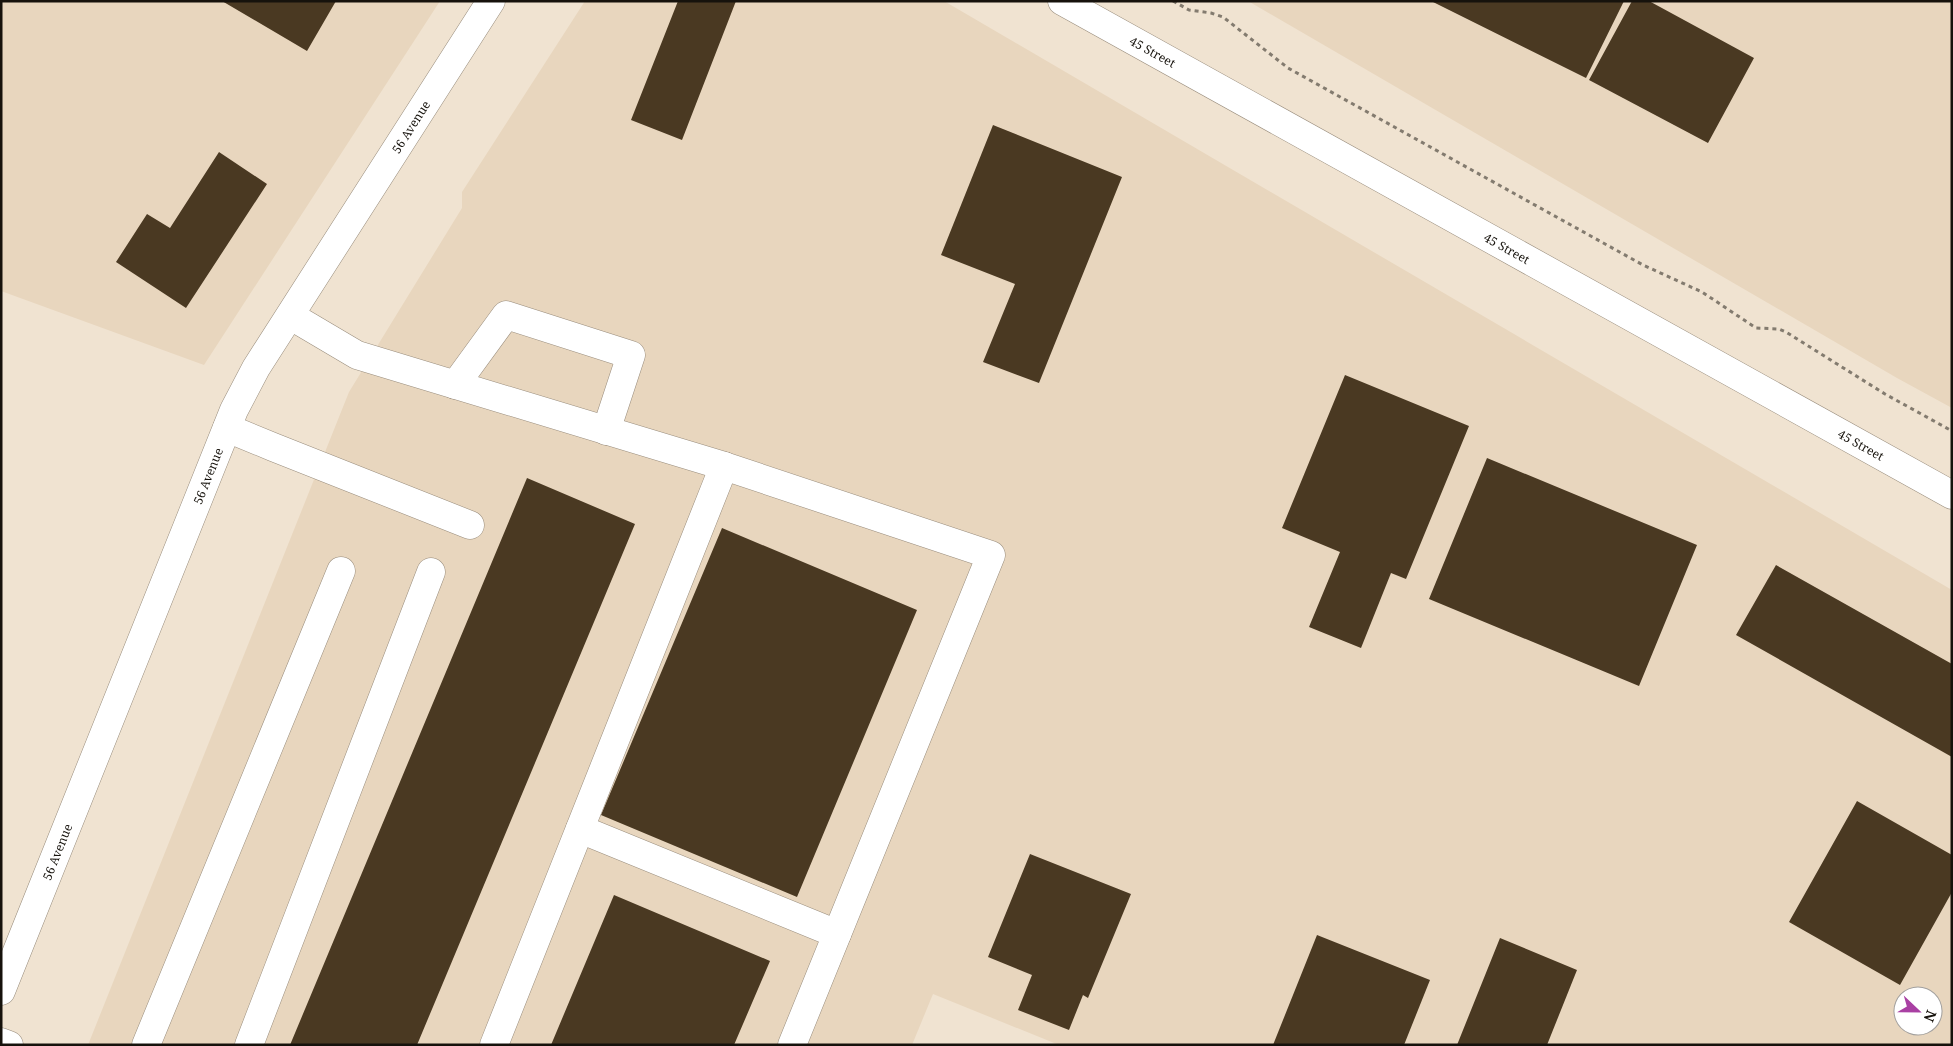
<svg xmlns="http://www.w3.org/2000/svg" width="1953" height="1046" viewBox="0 0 1953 1046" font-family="'Noto Serif',serif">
	<rect width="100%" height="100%" fill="#f0e3d1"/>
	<path fill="#e8d6be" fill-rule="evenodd" d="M1,1H440L204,365L1,291Z
		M585,1H944L1952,590V1045H1059L933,994L912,1045H88L349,392L462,208V192ZM1903,996H1933V1026H1903Z
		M1248,1H1952V408L1897,378Z"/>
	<path fill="#4a3922" d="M222,1H336L307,51Z
		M678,1H736L682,140L631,120Z
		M1431,1H1624L1586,78Z
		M1632,1H1649L1754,58L1708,143L1589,80Z
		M993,125L1122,177L1039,383L983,362L1015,284L941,255Z
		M219,152L267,184L186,308L116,262L147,214L170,228Z
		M1345,375L1469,426L1406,579L1391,573L1361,648L1309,627L1340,552L1282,528Z
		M1487,458L1697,545L1639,686L1429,599Z
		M527,478L635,524L417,1045H290Z
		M722,528L917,610L797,897L601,815Z
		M1776,565L1952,664V757L1736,635Z
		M1857,801L1952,855V892L1900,985L1789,922Z
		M1030,854L1131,894L1088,998L1083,995L1069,1030L1018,1010L1032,975L988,957Z
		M614,895L770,961L734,1045H551Z
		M1317,935L1430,980L1404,1045H1273Z
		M1500,938L1577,970L1547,1045H1457Z"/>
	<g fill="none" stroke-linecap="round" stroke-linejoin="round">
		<g stroke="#998d7d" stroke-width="29">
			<g id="minor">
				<path d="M291,316L357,355L724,466"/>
				<path d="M455,385L506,315L631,355L606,431"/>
				<path d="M227,428L273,447L470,525"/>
				<path d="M580,829L837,934"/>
				<path id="s1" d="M1,991L234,410L256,368L491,1"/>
				<path d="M1,1042L9,1045"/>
				<path d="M146,1045L341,571"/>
				<path d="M249,1045L431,572"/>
				<path d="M494,1045L724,466L991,555L792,1045"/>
			</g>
		</g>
		<g stroke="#998d7d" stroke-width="29">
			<g id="major">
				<path id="s2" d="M1062,1L1952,495"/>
			</g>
		</g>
		<path stroke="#837b6f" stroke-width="3" stroke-dasharray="4 4" stroke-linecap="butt" d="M1173,1L1189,10L1211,13L1223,17L1288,68L1643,265L1702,292L1756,328L1779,329L1786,332L1885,394L1952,431"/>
		<use href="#minor" stroke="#fff" stroke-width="28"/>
		<use href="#major" stroke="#fff" stroke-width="28"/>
	</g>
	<g text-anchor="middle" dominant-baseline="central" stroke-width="5" stroke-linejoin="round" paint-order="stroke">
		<g font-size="12" fill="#16120c" stroke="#fff">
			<text stroke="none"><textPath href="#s2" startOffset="104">45 Street</textPath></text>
			<text stroke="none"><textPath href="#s1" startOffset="960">56 Avenue</textPath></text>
			<text stroke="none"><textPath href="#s2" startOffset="509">45 Street</textPath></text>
			<text stroke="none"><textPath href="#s2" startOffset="914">45 Street</textPath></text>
			<text stroke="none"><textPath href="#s1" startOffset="555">56 Avenue</textPath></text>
			<text stroke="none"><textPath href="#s1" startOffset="150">56 Avenue</textPath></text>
		</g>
	</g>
	<rect width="1953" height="1046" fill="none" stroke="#16120c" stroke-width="5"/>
	<g transform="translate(1918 1011) rotate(112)"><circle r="24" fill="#ffffff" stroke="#a2a09e"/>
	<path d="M0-4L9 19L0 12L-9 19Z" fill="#a940a3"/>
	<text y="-8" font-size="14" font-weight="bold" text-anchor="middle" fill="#16120c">N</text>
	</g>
</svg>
